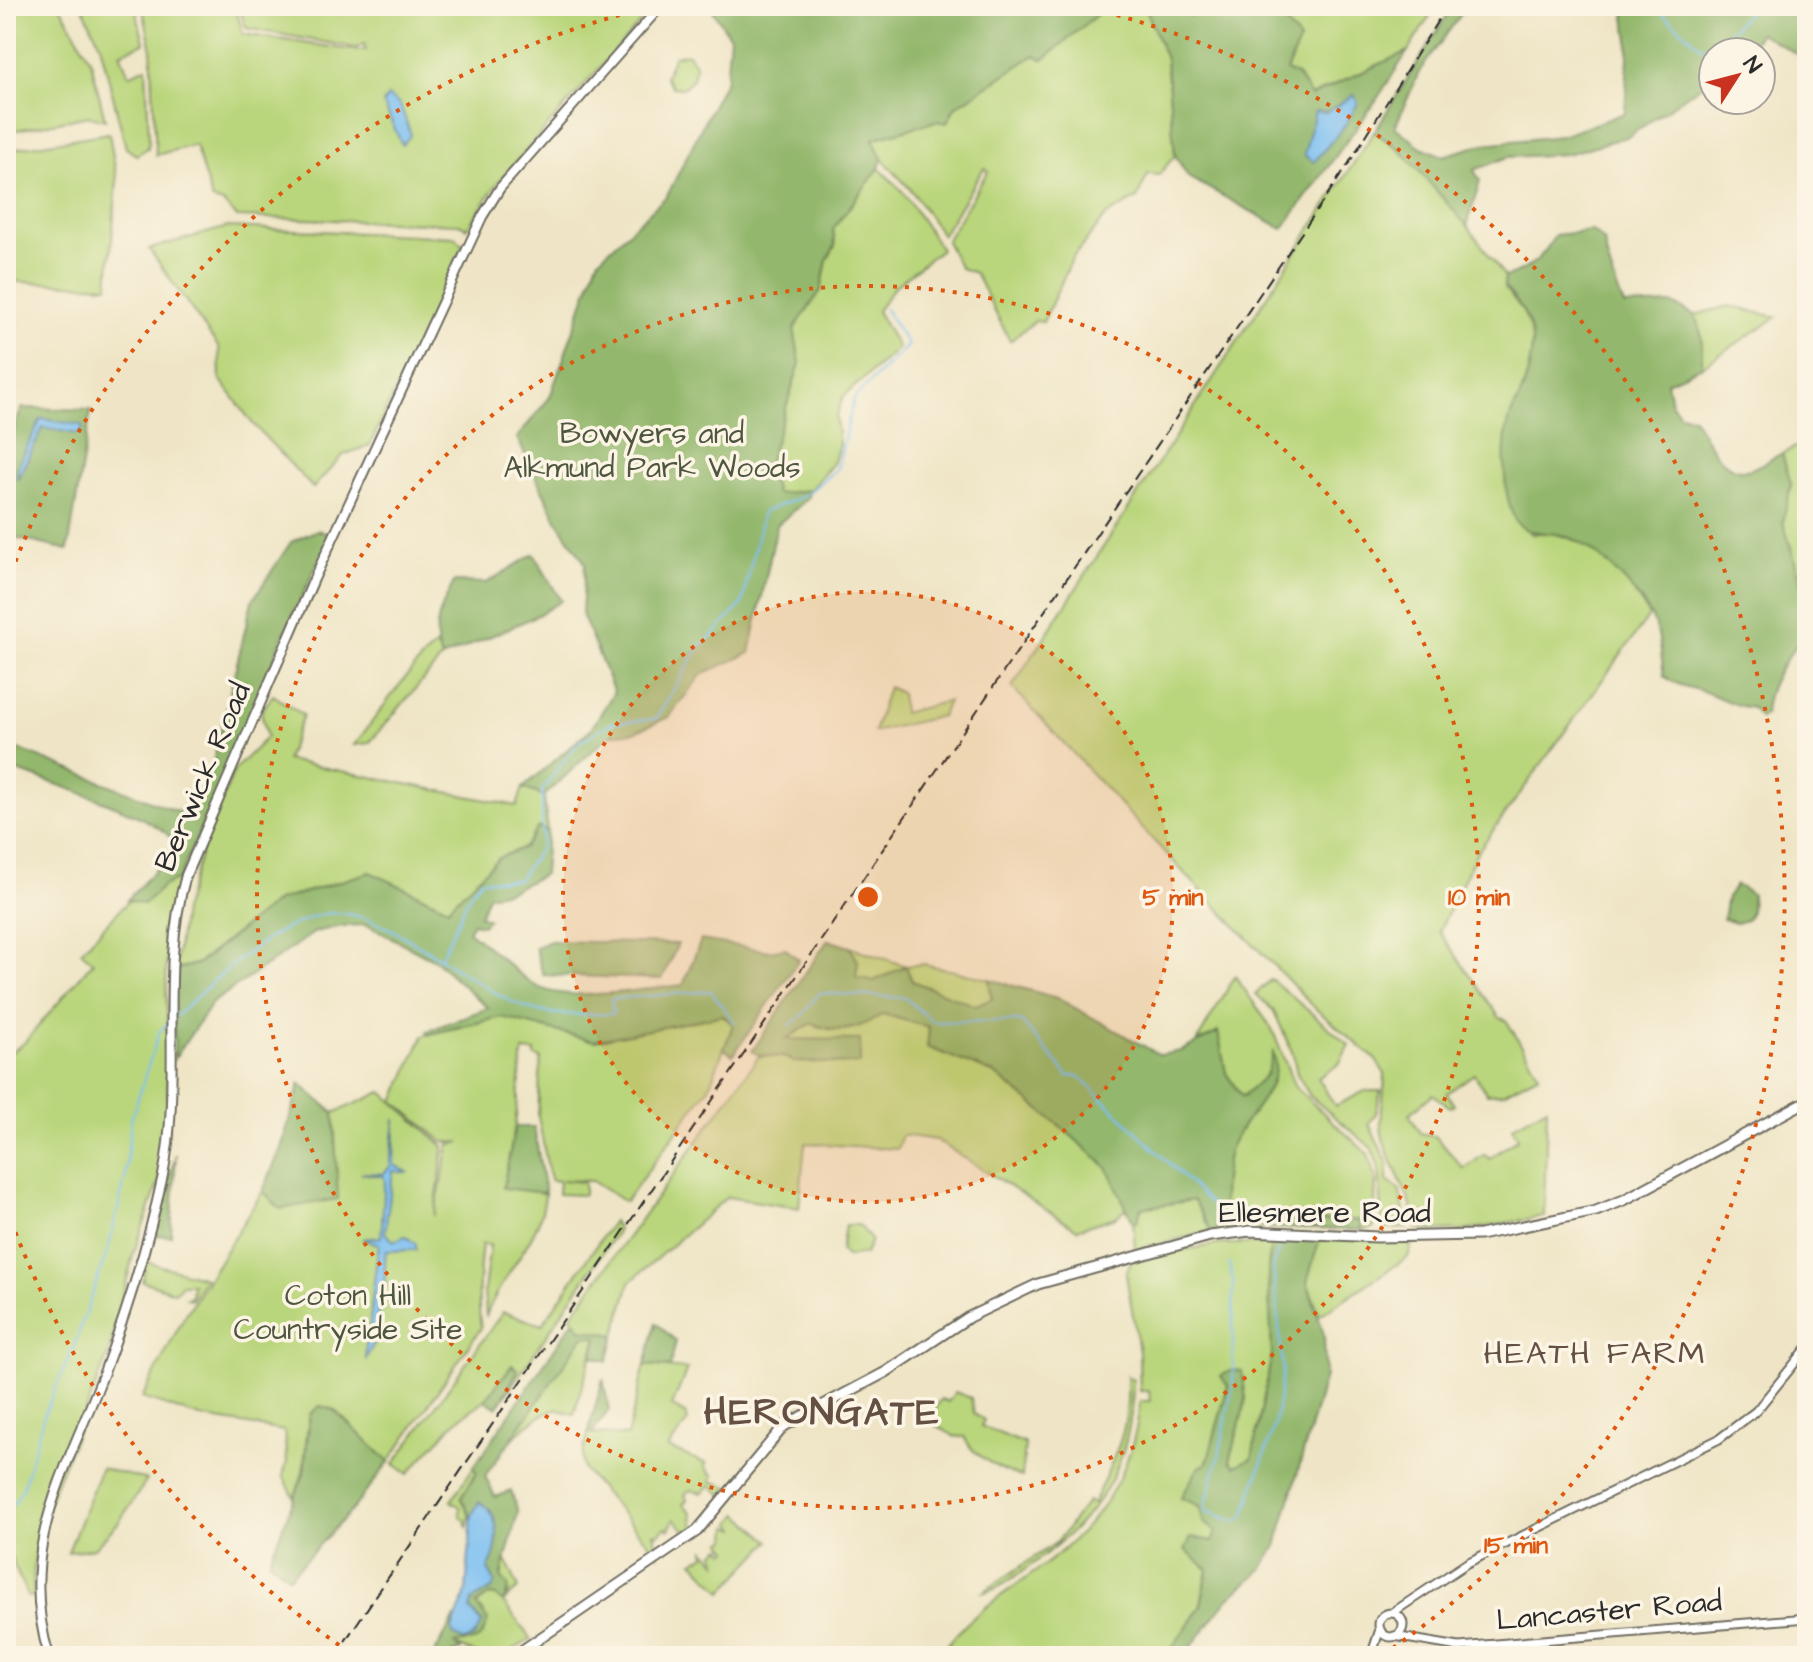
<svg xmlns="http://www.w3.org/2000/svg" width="1813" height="1662" viewBox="0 0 1813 1662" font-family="'Architects Daughter',sans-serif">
	<rect width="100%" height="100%" fill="#fcf5e5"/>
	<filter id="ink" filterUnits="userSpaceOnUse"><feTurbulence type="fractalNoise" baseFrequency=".0125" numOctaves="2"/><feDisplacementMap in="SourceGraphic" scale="16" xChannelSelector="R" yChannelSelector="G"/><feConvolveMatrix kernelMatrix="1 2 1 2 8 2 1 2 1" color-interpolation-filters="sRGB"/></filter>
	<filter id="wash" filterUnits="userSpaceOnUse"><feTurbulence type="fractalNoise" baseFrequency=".006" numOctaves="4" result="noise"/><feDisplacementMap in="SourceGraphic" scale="32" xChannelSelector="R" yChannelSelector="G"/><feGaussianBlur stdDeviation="1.8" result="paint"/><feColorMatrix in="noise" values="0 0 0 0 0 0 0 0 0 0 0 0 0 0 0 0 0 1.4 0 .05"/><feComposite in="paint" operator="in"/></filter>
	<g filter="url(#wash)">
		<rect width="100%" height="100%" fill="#efe5c6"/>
		<path fill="#bad67c" stroke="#728054" stroke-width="2" d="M6,6H60L91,61L105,120L89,116L6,132Z
			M82,6H135L144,43L120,53L129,75L146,67L149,141L148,148L136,155L126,148L100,44Z
			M142,6H235L243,34L358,51L366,50L364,44L357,48L246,28L239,6H655L502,177L467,228L459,224L237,217L223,203L212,200L195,145L156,155L151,45Z
			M1107,6H1145L1166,59L1175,155L1159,175L1148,174L1137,198L1106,216L1073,257L1043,322L1036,320L1010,341L975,273L960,268L946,241L988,171L984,168L942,235L911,190L882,159L873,139L936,121L947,123L955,107Z
			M1271,6H1436L1408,51L1311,96L1297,75L1285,71Z
			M687,53L696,65L693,79L683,88L672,87L665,77L674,56Z
			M1374,132C1429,167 1466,224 1505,277L1504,288C1537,322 1538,343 1523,388C1520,400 1512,410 1509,422C1499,468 1511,494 1531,534C1581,526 1627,576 1649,616L1476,854L1439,931L1500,1018L1506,1020L1539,1074L1503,1093L1487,1094L1474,1074L1447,1093L1454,1105L1450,1107L1433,1094L1409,1114L1420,1133L1436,1137L1464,1169L1485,1154L1489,1159L1518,1138L1512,1127L1547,1107L1544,1216L1462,1231L1417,1230C1413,1198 1394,1173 1384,1142C1377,1121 1385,1096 1385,1074L1375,1059L1317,1010L1166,854L1012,687Z
			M109,133L117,180L108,286L6,281V150Z
			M879,168L902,191L941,249L894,287L877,311L898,348L843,397L836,417L839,444L834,462L810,490L776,494L768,464L800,363L794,329L821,290L827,260L835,246L833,229Z
			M228,227L455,237L463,245L370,445L343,455L313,488L253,424L220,379L219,348L149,249Z
			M1728,306L1777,317L1702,366V337L1695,315Z
			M1807,441V600L1783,522L1791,484L1782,454Z
			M436,645L442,658L369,743L354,745C381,712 405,673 436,645Z
			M888,687L901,693L903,713L948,701L942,716L874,732Z
			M273,695L303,715L286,760L517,806L523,788L544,796L547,831L538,828L525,847L498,858L448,908L370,872L277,901L198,963L175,970L183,911L204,843L235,769L267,737L261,712Z
			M179,879L171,910L166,959L168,1131L161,1176L133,1255L108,1355L42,1518L34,1561L33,1597H28L6,1547V1056L24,1043L93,962L81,951L129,900L144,904L164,885Z
			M850,947L906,966L924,964L989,979L992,999L976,1007L912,981L906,966L874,981L855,977L858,961Z
			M1235,976L1272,1029L1295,1087L1368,1154L1376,1178L1374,1228L1361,1230L1359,1220L1224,1221C1222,1202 1223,1170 1229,1151C1239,1119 1276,1098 1274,1061L1259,1085L1242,1097L1226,1073L1218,1033L1196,1043Z
			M1271,979L1349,1045L1339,1064L1318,1078L1335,1106L1365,1091H1381L1376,1113L1369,1124L1388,1164L1387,1181L1399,1189L1408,1228L1383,1229L1379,1168L1372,1148L1310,1096L1297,1074L1293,1054L1274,1011L1256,994Z
			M883,1014L929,1027L928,1047L995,1074L1059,1125L1107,1167L1127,1208L1116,1217L1077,1229L936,1140L902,1135L897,1149L805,1143L799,1208L727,1197L630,1282L615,1335L581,1329L571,1316L759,1056L789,1057L795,1062L860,1064V1040H784L812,1023C839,1036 859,1029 883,1014Z
			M723,1015L733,1025L709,1087L625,1202L592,1181L561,1180L584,1182V1195L558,1194L559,1181L550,1180L538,1116L541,1058L535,1057V1052L523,1051L515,1127L503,1188L545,1193C543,1239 500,1274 486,1317L484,1291L490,1245L482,1244C479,1269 477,1302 481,1328L389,1462L334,1410L320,1406L310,1414C302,1448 310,1462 294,1497L283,1476L287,1462L284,1431L200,1417L142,1398L183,1319L263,1191L281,1149L300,1084L334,1113L382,1092L444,1146L434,1216L449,1145L461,1142H444L394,1101L423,1036L502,1017L594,1041Z
			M1194,1200L1211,1231L1135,1250L1133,1222H1137L1141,1208Z
			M613,1221L618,1230L497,1408L518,1371L513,1365L485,1400L456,1421L408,1474L394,1464L503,1312L542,1325Z
			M845,1225H859L871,1240L865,1254L847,1257L841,1251Z
			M1320,1238L1413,1240L1408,1257L1320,1315L1307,1282Z
			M1222,1244H1272L1268,1270L1272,1354L1252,1458L1235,1466L1230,1461L1246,1399L1228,1386L1207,1463L1181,1497L1200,1506L1204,1522L1216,1531L1200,1607L1166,1656H939C964,1619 999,1597 1035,1572C1095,1529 1134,1476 1140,1401H1150L1149,1391H1140L1139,1352L1126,1274L1130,1263L1149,1255Z
			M147,1262L205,1278L192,1299L187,1298L191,1296L192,1284H182L175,1292L142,1281Z
			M584,1335L597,1337L574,1414L556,1409C523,1420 504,1449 484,1476Z
			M645,1365L687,1369L672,1406L686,1415L688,1421L668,1448L707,1464L705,1467L714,1476L711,1481L729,1487L723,1495L710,1485L703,1493L690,1490L685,1494L687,1500L683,1504L691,1512L694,1527L688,1533L674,1519L669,1530L666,1527L657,1535L654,1533L658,1554L584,1470L582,1459L588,1433L627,1436Z
			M1127,1376L1133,1380C1133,1472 1095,1520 1023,1571C1013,1578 993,1593 983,1592L1057,1542L1088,1501L1093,1504C1116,1451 1130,1437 1127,1376Z
			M955,1392L971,1398L974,1413L984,1420L981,1426L1025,1444L1022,1477C1005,1473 969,1454 965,1437L954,1436L928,1421L941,1399L948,1402Z
			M101,1468L147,1480L118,1523L94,1548L68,1552Z
			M473,1468L477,1471L461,1498L470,1515L467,1528L465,1520L460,1516V1507L451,1501Z
			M739,1514L770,1541L722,1592L693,1561L706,1555L705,1550L717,1562L715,1552L721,1547L726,1552L729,1550L722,1542L728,1539L729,1527L736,1528L731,1523Z
			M505,1558L519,1588L503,1602L531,1639C496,1662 488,1661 454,1644L465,1641L484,1612L476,1606L489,1595L496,1596L503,1601L509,1593L501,1577Z"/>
		<path fill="#93b76c" stroke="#5f714c" stroke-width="2" d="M710,6H1107L1043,60L1035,55L955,107L947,123L936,121L873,139L882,159L879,168L833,229L835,246L827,260L821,290L794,329L800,363L768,464L776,494L810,490L807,499L777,525L750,653L702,674L669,717L635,732L609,735L544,796L523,788L591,729L614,692L582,614L585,563L558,522L517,438L550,397L598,260L667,196L726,79L730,37Z
			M1145,6H1174L1190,16L1203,6H1271L1300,40L1286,71L1297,75L1311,96L1408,51L1375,102L1283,229L1188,177L1175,155L1166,59Z
			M1453,6H1467L1419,72L1395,127L1421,147L1443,156L1484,144L1561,136L1625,113L1629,39L1623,6H1807V60L1760,33L1746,52H1713V77L1629,136L1567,154L1508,157L1474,170L1480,181L1467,226L1399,148L1374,132Z
			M1592,231L1604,241C1606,259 1617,289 1624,306L1673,304L1695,315L1702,337V366L1667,382L1671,403L1680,414L1693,417C1704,434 1720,474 1746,470C1757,469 1770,458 1782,454L1791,484L1783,522L1807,600V634C1787,655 1766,684 1765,714L1760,718L1752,708C1731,705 1726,700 1708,693C1692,687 1678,687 1664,676C1662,662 1661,648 1658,634C1650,601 1599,549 1568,537C1545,528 1523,541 1512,513C1503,489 1502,446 1509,421C1512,409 1520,399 1524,387C1537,343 1537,321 1504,287L1505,277C1528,271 1545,255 1555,235Z
			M22,408L91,410L68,550L12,537L14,527L6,525V448Z
			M317,530L331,535L287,628L179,879L164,885L144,904L127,900L177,847C169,817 39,779 6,767V732L15,748L189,816L213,763L252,601L291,542Z
			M534,554L561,601L536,616L442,658C429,631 441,607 454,582L486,583Z
			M538,827L547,831L544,874L512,890L488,895L480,916L489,919L482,925L473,923L468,931C489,946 517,975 536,986C568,1004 646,988 683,985L701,940L769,951L785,948L799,960L733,1055L724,1049L733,1025L723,1015L594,1041L502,1017L428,1034L427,1031L488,1008L435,960L367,925L341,926L315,932L212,1003L174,1059L175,970L199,963L277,901L370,872L448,908L498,858L525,847Z
			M1736,885L1752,894L1751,911L1746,920L1736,923L1723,919L1727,897Z
			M828,940L850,947L858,961L856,977L874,981L906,966L912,981L976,1006L992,999L989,979L1057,998L1160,1055L1181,1051L1218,1032L1226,1073L1242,1097L1267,1074L1273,1052C1286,1091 1238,1119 1229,1152C1223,1171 1222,1201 1224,1221L1359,1220L1361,1230L1265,1228L1211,1231L1194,1200L1141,1208L1137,1222H1133L1107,1167L1059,1125L995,1074L927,1047L929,1027L883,1014C859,1029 838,1036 812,1023L786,1039L860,1040V1064L794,1062C782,1052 765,1061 752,1051Z
			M551,941L678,944L662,979L543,975L535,947Z
			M300,1084L334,1113L338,1199L280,1209L263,1191L281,1149Z
			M515,1127H534L545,1193L503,1188Z
			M176,1154L171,1236L154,1235Z
			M1271,1235L1320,1238L1307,1282L1324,1335L1325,1376L1277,1545L1262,1569L1228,1599L1184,1656H1166L1201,1606L1208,1570L1185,1550L1191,1537L1212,1541L1216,1531L1203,1522L1200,1506L1181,1498L1198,1468L1207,1463L1228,1386L1221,1376L1231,1370L1242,1371L1246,1399L1230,1461L1235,1466L1252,1458L1272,1354L1268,1270Z
			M574,1320L581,1329L615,1335L608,1361L593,1357L597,1337L584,1336L485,1476L495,1497L511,1491L518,1512L501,1577L509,1587L503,1602L496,1596L489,1595L476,1605L488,1620C479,1650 472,1638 455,1644L461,1650L448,1656H433L455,1617L452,1630L474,1637L482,1622L470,1610L472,1601L492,1589L495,1582L488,1569C498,1552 497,1526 490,1509L475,1511L472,1519L461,1498L477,1472L473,1468Z
			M656,1323L676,1341L670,1367L645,1365Z
			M512,1365L518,1370L497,1408L485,1400Z
			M603,1379L609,1410L592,1433H588Z
			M320,1406L334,1410L389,1462L352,1510L289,1577L269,1561L304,1474L310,1414Z"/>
		<path fill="#7cbff2" stroke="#54758e" stroke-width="2" d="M1354,95L1358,103L1346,124L1314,162L1304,155L1315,111L1327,112Z
			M388,96L400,105L411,135L402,145L383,103Z
			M41,419L82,425V431L78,434L43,428L17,480L18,465Z
			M395,1119L394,1165L409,1173L393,1171L385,1233L394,1241L405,1236L416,1244V1250L386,1251C383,1270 388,1286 380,1303L384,1309L378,1311L373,1345L366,1359C364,1345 368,1335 370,1321C372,1296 375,1270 379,1244L362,1239L381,1237L385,1180L383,1176L361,1173L383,1174L390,1167Z
			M479,1502C502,1513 500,1549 488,1569L495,1582L492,1589L472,1601L470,1610L482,1623L474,1637L465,1641L453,1635L452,1630L466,1592L472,1515Z"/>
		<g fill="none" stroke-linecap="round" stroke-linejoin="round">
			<path stroke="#7cbff2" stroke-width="2" d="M1653,6L1709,53L1754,6
				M441,957L471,892L481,880H518L542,846V790L578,743L611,723L656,719L697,651L742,604L763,512L804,496L837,469L854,398L908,345L885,309
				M176,1016C217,978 264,930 320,915C379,898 470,990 528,1008C554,1017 586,1014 613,1014L611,999L711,991L734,1022
				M789,1026L802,1016L819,993L905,998L933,1022L1021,1021L1068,1076H1079L1213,1206L1214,1217
				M1229,1264L1233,1280V1383L1219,1456L1205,1506L1206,1511L1237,1522L1244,1516L1275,1423L1283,1370L1273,1264L1279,1249
				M6,1515L22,1490L44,1415L74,1346L109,1246L125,1179L131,1120L159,1032L168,1023"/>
		</g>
	</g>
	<g filter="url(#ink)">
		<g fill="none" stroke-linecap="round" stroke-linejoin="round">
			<g stroke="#706c61" stroke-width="11">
				<path id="tertiary" d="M1803,1104L1807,1111
					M1392,1613L1467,1563L1719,1439L1756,1411L1807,1348
					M1379 1625a12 12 0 1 1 24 0a12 12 0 1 1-24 0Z
					M1394,1636L1459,1647L1807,1618
					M1371,1656L1380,1629"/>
			</g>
			<g stroke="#706c61" stroke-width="12">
				<path id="secondary" d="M49,1656C15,1544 69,1468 106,1367C129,1305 149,1240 163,1175C183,1076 158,973 186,875L314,579L482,217L500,188L661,6"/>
			</g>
			<g stroke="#706c61" stroke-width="13">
				<path id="primary" d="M514,1656L697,1531L784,1426L886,1372L969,1317L1038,1284L1210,1236L1250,1231L1377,1237L1480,1235L1596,1211L1624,1200L1807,1101"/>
			</g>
			<use href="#tertiary" stroke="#fff" stroke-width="7"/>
			<use href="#secondary" stroke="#fff" stroke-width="8"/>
			<use href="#primary" stroke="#fff" stroke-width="9"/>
			<path stroke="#2b2b2b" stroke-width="2" stroke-dasharray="12 6" stroke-linecap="butt" d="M335,1656L1349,163L1447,6"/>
		</g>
	</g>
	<circle cx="868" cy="897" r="305" fill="#df570e" fill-opacity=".12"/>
	<g fill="none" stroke="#df570e" stroke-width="4" stroke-dasharray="4 8">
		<circle cx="868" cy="897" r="305"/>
		<circle cx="868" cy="897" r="611"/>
		<path d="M349 1652A916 916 0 0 1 7 1210M7 584A916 916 0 0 1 654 6M1082 6A916 916 0 0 1 1387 1652"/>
	</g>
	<g text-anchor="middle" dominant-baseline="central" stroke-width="7" stroke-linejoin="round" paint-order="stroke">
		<g font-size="30" fill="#4f563f" stroke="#fcf5e5">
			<text x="652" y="434">Bowyers and<tspan x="652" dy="34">Alkmund Park Woods</tspan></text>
			<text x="348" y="1296">Coton Hill<tspan x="348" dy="34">Countryside Site</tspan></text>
		</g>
		<g font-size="30" fill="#2b2b2b" stroke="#fcf5e5">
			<text transform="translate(203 777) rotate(-67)">Berwick Road</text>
			<text x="1325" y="1213">Ellesmere Road</text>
			<text transform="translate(1609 1611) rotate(-5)">Lancaster Road</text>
		</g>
		<g font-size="32" letter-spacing="2" fill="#645144" stroke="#fcf5e5">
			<text x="1595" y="1353">HEATH FARM</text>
		</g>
		<g font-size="38" font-weight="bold" letter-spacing="2" fill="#645144" stroke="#fcf5e5">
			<text x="822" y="1413">HERONGATE</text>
		</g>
	</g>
	<circle cx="868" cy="897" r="12" fill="#df570e" stroke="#fcf5e5" stroke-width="4"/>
	<g font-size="24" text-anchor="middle" font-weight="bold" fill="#df570e" stroke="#fcf5e5" stroke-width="7" stroke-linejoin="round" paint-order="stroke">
		<text x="1173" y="905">5 min</text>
		<text x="1479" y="905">10 min</text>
		<text x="1516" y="1553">15 min</text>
	</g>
	<rect width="1813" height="1662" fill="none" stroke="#fcf5e5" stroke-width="32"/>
	<g transform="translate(1737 76) rotate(54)"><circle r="38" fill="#fcf5e5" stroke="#a8a49b" stroke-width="2"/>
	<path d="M0-6L14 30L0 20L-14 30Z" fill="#c8321e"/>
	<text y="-12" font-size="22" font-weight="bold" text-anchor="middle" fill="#2b2b2b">N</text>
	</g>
</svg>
